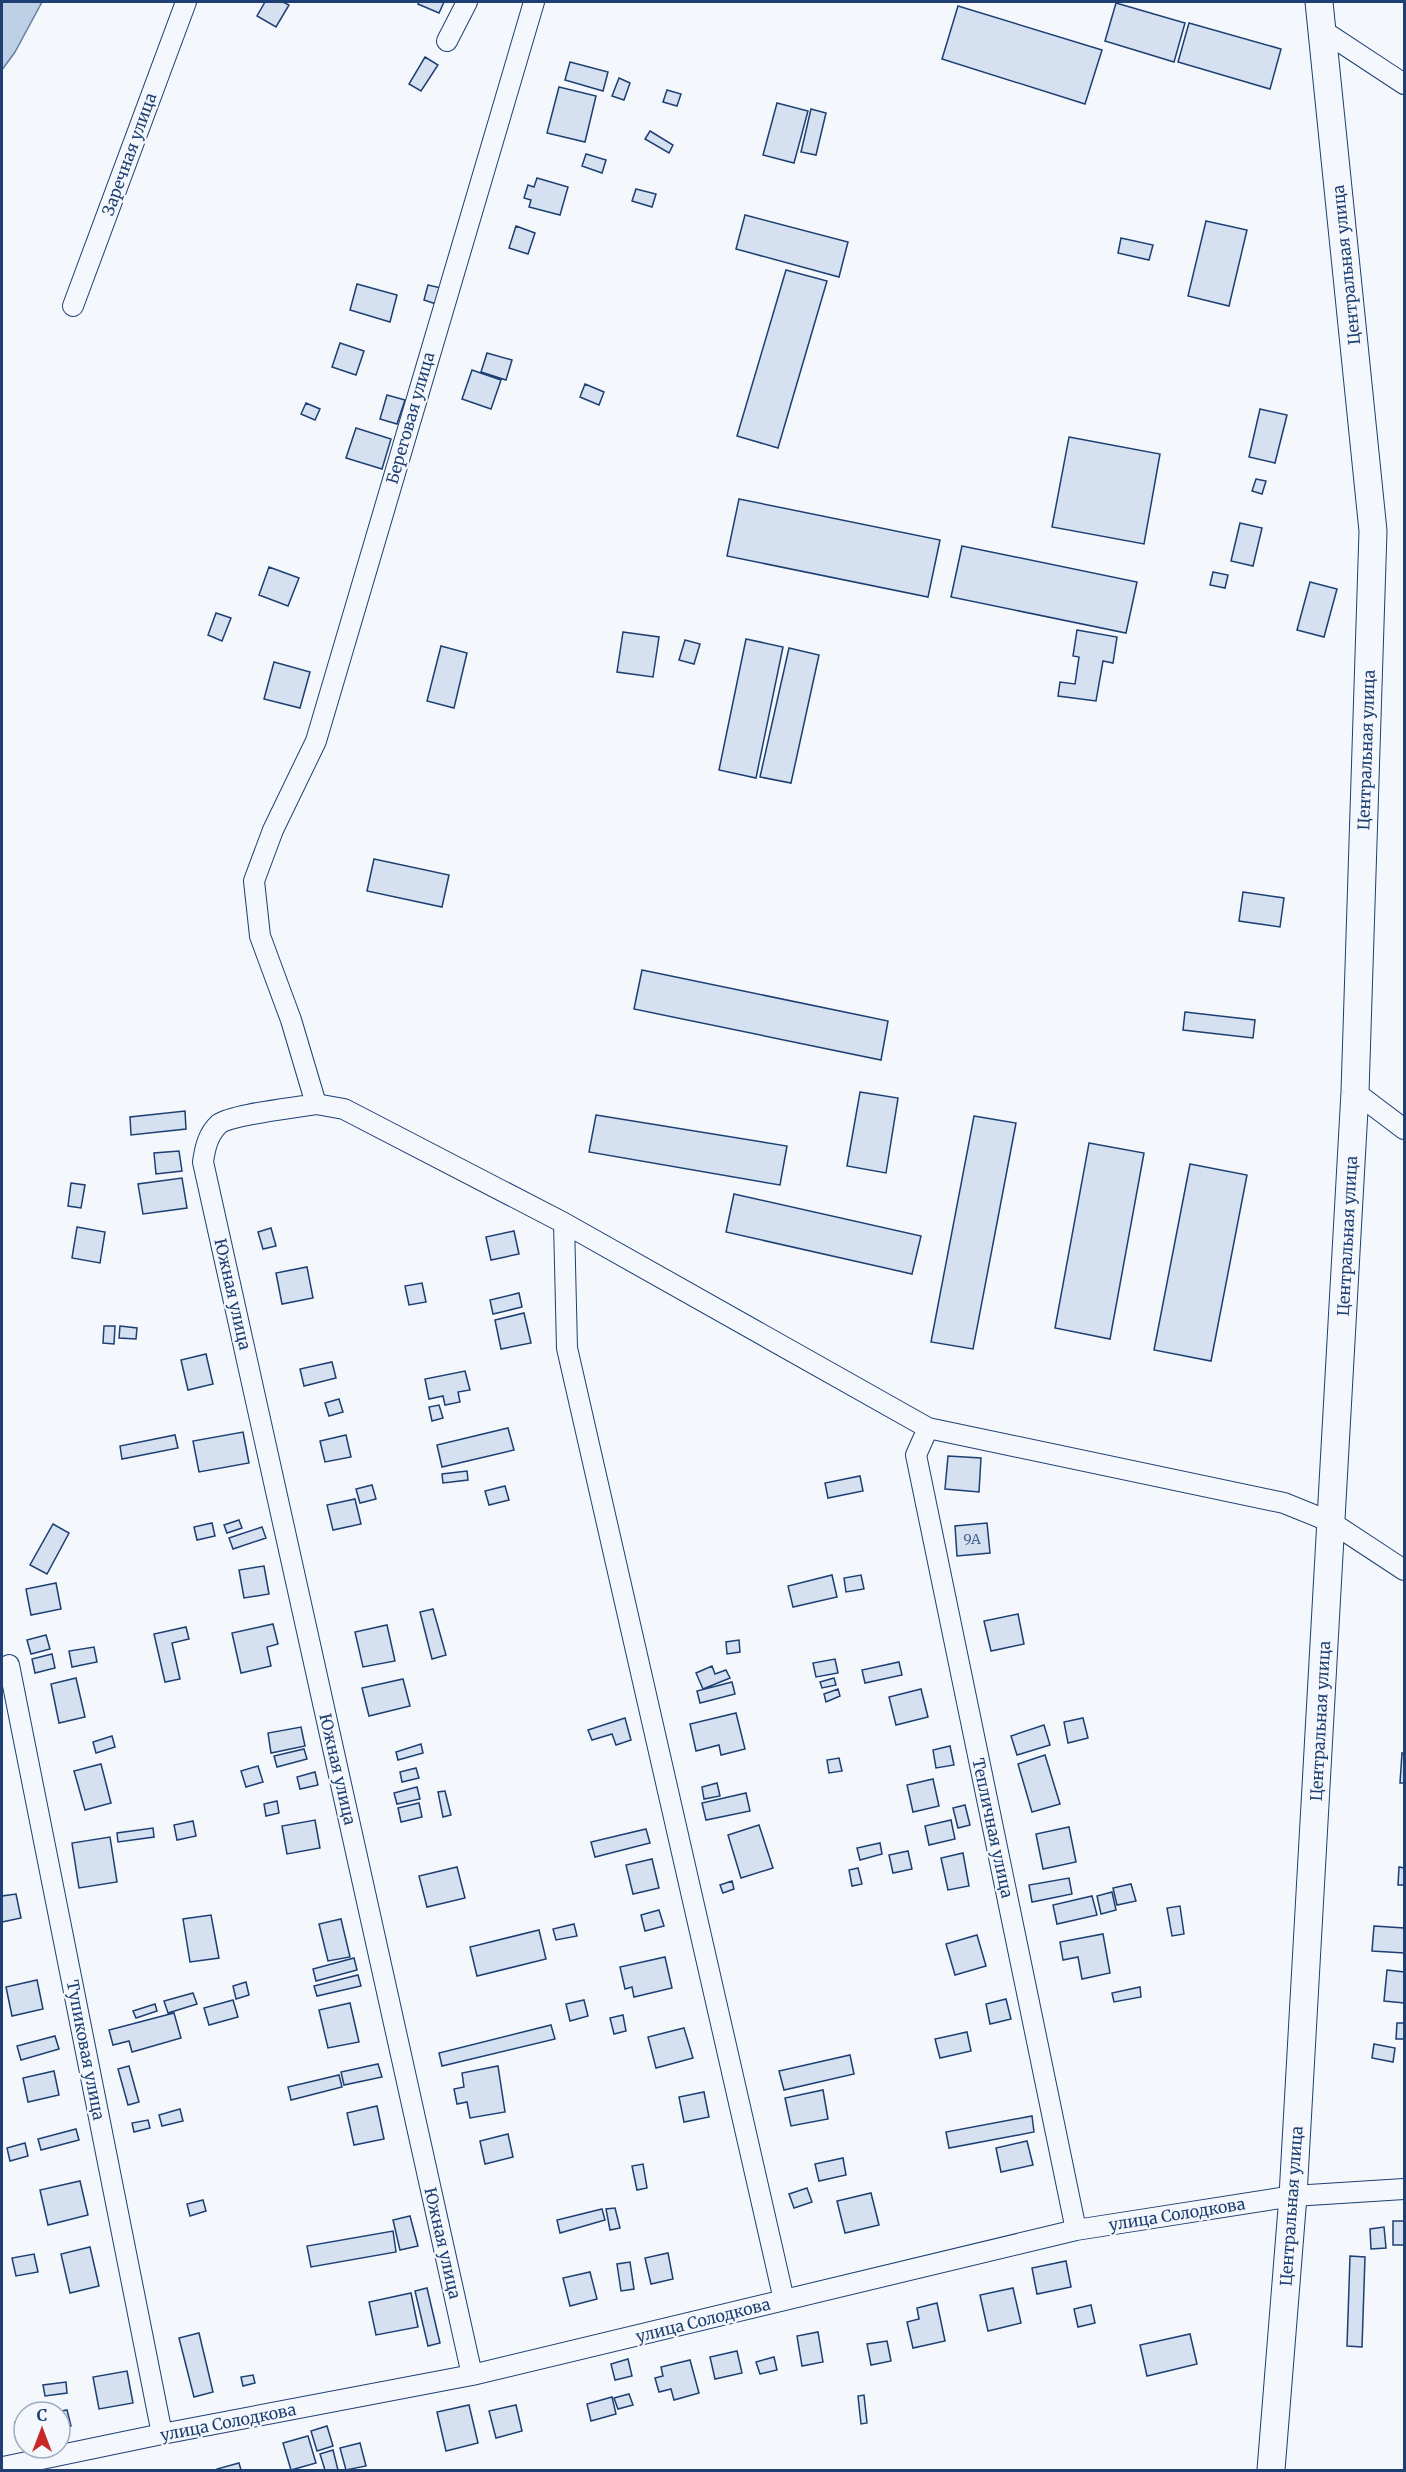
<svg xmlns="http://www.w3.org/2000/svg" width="1406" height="2472" viewBox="0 0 1406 2472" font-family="Merriweather,serif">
	<rect width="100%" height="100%" fill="#f4f7fb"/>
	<path fill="#bed0e5" stroke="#687fa3" stroke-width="1.5" d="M2,2H42L15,52L2,70Z"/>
	<path fill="#d5e0f0" stroke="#1d3f73" stroke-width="1.5" d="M265,2H283L289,5L276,27L257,16Z
		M419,2H444L439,13L418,4Z
		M1116,3L1185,23L1174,62L1105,41Z
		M958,6L1102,50L1085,104L942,59Z
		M1189,23L1281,49L1270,89L1178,62Z
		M425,57L438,65L421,91L409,84Z
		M570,62L608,72L603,91L565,80Z
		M619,78L630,83L624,100L612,96Z
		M559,87L596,96L585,142L547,133Z
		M667,90L681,94L677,106L663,102Z
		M777,103L808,111L794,163L763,155Z
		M811,109L826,113L816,155L801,152Z
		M650,131L673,145L669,153L645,139Z
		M586,154L606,160L602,173L582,166Z
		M537,178L568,187L560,215L529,207L531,200L524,198L528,185L534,187Z
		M636,189L656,194L652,207L632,201Z
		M745,215L848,242L839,277L736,249Z
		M1206,221L1247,230L1229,306L1188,296Z
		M516,226L535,233L528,254L509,248Z
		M1121,238L1153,245L1149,260L1118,253Z
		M786,270L827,281L778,448L737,436Z
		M357,284L397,295L390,322L350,310Z
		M428,285L441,288L436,304L424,300Z
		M340,343L364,351L356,375L332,367Z
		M487,353L512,360L506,380L481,372Z
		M472,370L501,380L491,409L462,399Z
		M585,384L604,392L599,405L580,397Z
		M387,395L405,400L397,424L380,419Z
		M306,403L320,409L315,420L301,414Z
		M1260,409L1287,415L1275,463L1249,457Z
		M356,428L391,439L382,469L346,458Z
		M1069,437L1160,454L1144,544L1052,527Z
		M1256,479L1266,481L1262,494L1252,491Z
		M739,499L940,540L928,597L727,556Z
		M1240,523L1262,528L1253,566L1231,561Z
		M962,546L1137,582L1126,633L951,597Z
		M269,567L299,578L288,606L259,595Z
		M1213,572L1228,575L1225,588L1210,585Z
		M1310,582L1337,589L1324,637L1297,630Z
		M216,613L231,618L222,641L208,635Z
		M1077,630L1117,637L1113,663L1103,661L1096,701L1058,696L1060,682L1075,684L1079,657L1073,656Z
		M623,632L659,637L653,677L617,672Z
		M746,639L783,647L756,778L719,770Z
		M685,640L700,644L694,664L679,660Z
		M441,646L467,653L454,708L427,701Z
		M789,648L819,655L791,783L760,777Z
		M274,662L310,672L300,708L264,699Z
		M374,859L449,875L442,907L367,891Z
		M1243,892L1284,898L1280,927L1239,921Z
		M642,970L888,1021L881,1060L634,1009Z
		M1185,1012L1255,1020L1253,1038L1183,1030Z
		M860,1092L898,1098L886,1173L847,1166Z
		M185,1111L186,1129L131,1135L130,1117Z
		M596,1115L787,1146L780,1185L589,1152Z
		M974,1116L1016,1123L973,1349L931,1342Z
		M1089,1143L1144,1153L1110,1339L1055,1328Z
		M179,1151L182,1171L156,1174L154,1153Z
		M1190,1164L1247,1175L1211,1361L1154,1350Z
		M182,1178L187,1208L143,1214L138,1184Z
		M71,1183L85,1185L81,1208L68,1206Z
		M734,1194L921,1236L912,1274L726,1232Z
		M77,1227L105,1232L100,1263L72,1258Z
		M271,1228L276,1246L263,1249L258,1232Z
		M514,1231L519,1254L491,1260L486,1237Z
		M307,1267L313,1298L282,1304L276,1273Z
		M422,1283L426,1302L409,1305L405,1286Z
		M519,1293L522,1307L493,1314L490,1300Z
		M524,1313L531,1343L501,1349L495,1320Z
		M104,1326H115L114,1344L103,1343Z
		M120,1326L137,1328L136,1339L119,1338Z
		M206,1354L213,1384L188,1390L181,1360Z
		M332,1362L336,1378L304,1386L300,1369Z
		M465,1371L470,1390L458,1392L460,1402L445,1405L443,1396L429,1399L425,1379Z
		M339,1399L343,1412L329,1416L325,1403Z
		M439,1405L443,1418L432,1421L429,1407Z
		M508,1428L514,1450L442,1467L437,1445Z
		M243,1432L249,1463L199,1472L193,1441Z
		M175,1435L178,1448L122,1459L120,1446Z
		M346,1435L351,1457L325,1462L320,1441Z
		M948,1456L981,1458L979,1492L945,1489Z
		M467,1471L468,1480L443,1483L442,1474Z
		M860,1476L863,1491L828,1498L825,1483Z
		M372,1485L376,1499L360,1503L356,1489Z
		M505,1486L509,1500L489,1505L485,1491Z
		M355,1499L361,1524L333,1530L327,1505Z
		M239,1520L242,1528L227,1533L224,1525Z
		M212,1523L215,1536L197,1540L194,1527Z
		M987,1523L990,1553L957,1556L955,1526Z
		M53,1524L69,1533L47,1574L30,1565Z
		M262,1527L266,1538L233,1549L229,1538Z
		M264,1566L269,1594L244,1598L239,1570Z
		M832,1575L837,1597L793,1607L788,1586Z
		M861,1575L864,1589L846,1592L844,1578Z
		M56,1583L61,1609L31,1615L26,1589Z
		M433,1609L446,1655L432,1659L420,1612Z
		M1018,1614L1024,1644L991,1651L984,1621Z
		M273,1624L278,1644L267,1647L271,1666L241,1673L232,1633Z
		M387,1625L395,1661L363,1667L355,1632Z
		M186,1627L189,1639L172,1643L180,1679L165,1682L154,1634Z
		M46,1635L50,1649L31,1654L27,1640Z
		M739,1640L740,1652L727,1654L726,1642Z
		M94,1647L97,1662L72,1667L69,1651Z
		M52,1654L55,1668L35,1673L32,1659Z
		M835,1659L838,1673L816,1677L813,1663Z
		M899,1662L902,1675L865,1683L862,1670Z
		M712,1666L715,1674L726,1670L730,1678L703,1689L696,1673Z
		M76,1678L85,1717L59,1723L51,1684Z
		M834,1678L836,1685L822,1688L820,1682Z
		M403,1679L410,1706L369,1716L362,1688Z
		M732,1682L735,1694L700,1703L697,1691Z
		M838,1689L840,1696L826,1702L824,1694Z
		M921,1689L928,1717L896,1725L889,1697Z
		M736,1713L745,1749L721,1755L719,1745L696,1751L690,1724Z
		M625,1718L631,1740L616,1745L612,1734L592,1740L588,1730Z
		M1083,1718L1088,1738L1068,1743L1064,1722Z
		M1044,1725L1050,1745L1017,1755L1011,1736Z
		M301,1727L305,1746L271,1753L268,1733Z
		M112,1736L115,1747L96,1753L93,1742Z
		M421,1744L423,1753L398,1760L396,1752Z
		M950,1746L954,1765L936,1768L933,1750Z
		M304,1749L307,1759L277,1767L274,1756Z
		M1402,1753L1404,1754V1783H1400Z
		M1045,1755L1060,1804L1032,1812L1018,1764Z
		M839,1758L842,1771L829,1773L827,1760Z
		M101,1764L111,1803L85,1810L74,1771Z
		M258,1766L263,1782L246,1787L241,1771Z
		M416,1768L419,1778L402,1782L400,1772Z
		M315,1772L318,1785L300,1789L297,1777Z
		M933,1779L939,1806L913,1812L907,1785Z
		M717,1783L720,1796L704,1799L702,1787Z
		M417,1787L420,1799L397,1804L394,1793Z
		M445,1791L451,1815L443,1817L438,1792Z
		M746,1793L750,1811L706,1820L702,1803Z
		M277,1801L279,1813L266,1816L264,1804Z
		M419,1803L422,1817L401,1822L398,1808Z
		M965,1805L970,1825L958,1828L953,1808Z
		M315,1820L320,1848L287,1854L282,1826Z
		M951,1820L955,1839L929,1845L925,1826Z
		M193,1821L196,1836L177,1840L174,1825Z
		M759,1825L773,1868L741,1878L728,1835Z
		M1069,1827L1076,1862L1043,1869L1036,1834Z
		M153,1828L154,1837L118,1842L117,1833Z
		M646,1829L650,1843L595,1857L591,1842Z
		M110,1837L117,1882L79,1888L72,1843Z
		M880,1843L882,1854L860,1860L857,1848Z
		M908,1851L912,1869L893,1873L889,1855Z
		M963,1853L969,1886L948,1890L941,1858Z
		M652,1859L659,1888L633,1894L626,1865Z
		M1404,1860V1885H1398L1399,1867L1404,1868Z
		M457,1867L465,1898L427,1907L419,1876Z
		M858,1868L862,1884L852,1886L849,1870Z
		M1069,1878L1072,1894L1032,1902L1029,1885Z
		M732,1881L734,1889L723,1893L720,1885Z
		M1131,1884L1136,1901L1117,1905L1113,1888Z
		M1112,1892L1116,1910L1101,1914L1097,1896Z
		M16,1894L21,1918L2,1922V1896Z
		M1092,1896L1097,1915L1057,1924L1053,1905Z
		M1180,1906L1184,1934L1172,1936L1167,1908Z
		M659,1910L664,1926L645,1931L641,1915Z
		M211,1915L219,1958L190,1962L183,1919Z
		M341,1919L350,1957L328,1961L319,1924Z
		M574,1924L577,1936L556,1940L553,1929Z
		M1374,1926L1404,1928V1953L1372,1951Z
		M539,1930L546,1959L477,1976L470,1947Z
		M1103,1934L1110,1973L1082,1979L1078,1957L1063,1960L1060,1942Z
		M977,1935L986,1966L955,1975L946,1944Z
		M665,1957L672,1988L634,1997L632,1987L625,1989L620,1967Z
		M354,1958L357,1970L316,1981L313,1969Z
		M1387,1970L1404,1972V2003L1384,2001Z
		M358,1975L361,1986L317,1996L314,1986Z
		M37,1980L43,2009L12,2016L6,1987Z
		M246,1982L249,1995L236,1999L233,1986Z
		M1140,1987L1141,1997L1114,2002L1112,1993Z
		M193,1993L197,2004L168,2013L164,2001Z
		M1006,1999L1011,2019L990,2024L986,2004Z
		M233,2000L238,2017L209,2025L204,2008Z
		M584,2000L588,2016L570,2021L566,2004Z
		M350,2003L359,2042L328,2048L319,2010Z
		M155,2004L157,2011L136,2018L133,2011Z
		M174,2013L181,2038L132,2052L129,2041L113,2045L109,2030Z
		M623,2015L626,2031L614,2034L610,2018Z
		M1397,2023H1404V2039H1396Z
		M551,2025L555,2039L442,2066L439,2053Z
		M684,2028L693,2058L656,2068L648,2037Z
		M967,2032L971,2051L940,2058L935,2039Z
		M55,2036L59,2049L21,2060L17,2046Z
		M1374,2044L1395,2048L1393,2062L1372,2058Z
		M850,2055L854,2074L784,2090L779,2071Z
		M378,2064L382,2077L344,2085L341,2072Z
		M129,2066L139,2102L128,2105L118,2069Z
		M498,2066L505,2112L470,2118L467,2102L457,2104L454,2089L464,2087L462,2073Z
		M54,2071L59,2095L28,2102L23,2078Z
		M339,2075L342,2087L291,2100L288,2087Z
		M823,2090L828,2119L791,2126L785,2098Z
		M704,2092L709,2117L684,2122L679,2097Z
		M377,2106L384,2139L354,2145L347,2113Z
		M180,2109L183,2121L162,2126L159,2115Z
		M1032,2116L1034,2132L949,2148L946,2132Z
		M148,2120L150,2128L134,2132L132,2123Z
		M76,2129L79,2140L41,2150L38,2139Z
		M508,2134L513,2157L485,2164L480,2141Z
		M1027,2141L1033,2165L1001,2172L996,2148Z
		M25,2143L28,2156L10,2161L7,2148Z
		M843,2158L846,2175L819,2181L815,2164Z
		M643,2164L647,2188L637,2190L632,2166Z
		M80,2181L88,2215L48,2225L40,2190Z
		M807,2188L812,2202L794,2208L789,2194Z
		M871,2193L879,2225L845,2233L837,2201Z
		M203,2200L206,2211L190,2216L187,2204Z
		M615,2208L620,2228L610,2230L606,2209Z
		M602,2209L605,2220L560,2233L557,2220Z
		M410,2216L418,2246L400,2250L393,2220Z
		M1393,2221H1404V2245H1393Z
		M1384,2227L1386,2248L1371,2249L1370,2229Z
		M393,2231L396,2252L311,2267L307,2246Z
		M90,2247L99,2286L70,2293L61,2254Z
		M668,2253L673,2279L651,2284L645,2258Z
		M34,2254L38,2272L16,2276L12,2258Z
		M1350,2256L1365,2257L1362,2347L1347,2346Z
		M1066,2261L1071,2287L1037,2294L1032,2268Z
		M630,2262L634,2289L621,2291L617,2264Z
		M590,2272L597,2299L570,2306L563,2278Z
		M427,2288L440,2343L428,2346L415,2291Z
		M1013,2288L1021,2323L988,2331L980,2295Z
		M411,2293L418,2327L376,2335L369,2302Z
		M937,2303L945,2341L913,2348L907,2322L919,2319L917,2308Z
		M1091,2305L1095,2323L1078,2327L1074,2309Z
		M818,2332L823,2362L802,2366L797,2336Z
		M199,2333L213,2392L194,2397L179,2338Z
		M1190,2334L1197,2364L1147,2376L1140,2345Z
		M887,2341L891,2361L871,2365L867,2344Z
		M737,2351L742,2373L715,2379L710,2357Z
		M774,2357L777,2370L760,2374L756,2362Z
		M628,2359L632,2376L615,2380L611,2364Z
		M690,2360L699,2393L674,2400L671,2389L659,2392L655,2378L663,2376L661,2367Z
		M127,2371L133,2403L99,2409L93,2377Z
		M253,2375L255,2383L243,2386L241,2377Z
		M66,2382L67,2393L45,2396L43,2385Z
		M629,2394L633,2405L618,2409L614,2398Z
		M864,2395L867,2423L861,2424L858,2396Z
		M612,2397L616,2414L591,2421L587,2404Z
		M469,2405L478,2443L446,2451L437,2412Z
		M516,2405L522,2431L496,2438L489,2411Z
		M67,2410L71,2426L60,2428V2412H57Z
		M24,2420V2434L18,2436L15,2422Z
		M327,2426L333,2446L317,2451L311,2431Z
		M308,2436L316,2463L291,2470L283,2443Z
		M360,2443L366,2466L346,2470L340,2448Z
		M333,2450L338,2470H325L320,2454Z
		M239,2463L241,2470H217V2469Z"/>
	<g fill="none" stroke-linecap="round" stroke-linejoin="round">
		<g stroke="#1d3f73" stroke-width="22">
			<path id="street" d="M1322,30L1404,84
				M447,41L467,2
				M73,306L186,2
				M1355,1092L1404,1129
				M316,1104L344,1109L564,1223L928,1428L1284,1503L1331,1522L1404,1570
				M564,1223L567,1348L784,2300
				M928,1428L916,1455L1076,2230
				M9,1665L162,2434
				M472,2375L203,1162C205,1148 208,1134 219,1124C233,1114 295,1108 316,1104L291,1020L260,936L254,881L273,830L316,741L534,2
				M3,2467L162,2434L472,2375L1076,2230L1293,2196L1404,2189"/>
		</g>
		<g stroke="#1d3f73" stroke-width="29">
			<path id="secondary" d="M1271,2470L1293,2196L1355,1092L1373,531L1319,2"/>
		</g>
		<use href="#street" stroke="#f4f7fb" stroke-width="20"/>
		<use href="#secondary" stroke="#f4f7fb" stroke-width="27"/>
	</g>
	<g text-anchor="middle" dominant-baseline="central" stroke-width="4.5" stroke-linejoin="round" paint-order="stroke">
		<g font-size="14" fill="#4b6792">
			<text x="972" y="1539">9А</text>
		</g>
		<g font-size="16" fill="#1d3f73" stroke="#f4f7fb">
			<text transform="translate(129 154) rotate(-70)">Заречная улица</text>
			<text transform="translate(1346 265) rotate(-96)">Центральная улица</text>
			<text transform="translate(410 418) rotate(-74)">Береговая улица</text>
			<text transform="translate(1366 750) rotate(-88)">Центральная улица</text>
			<text transform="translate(1347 1236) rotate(-87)">Центральная улица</text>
			<text transform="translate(233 1294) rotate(77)">Южная улица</text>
			<text transform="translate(1320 1721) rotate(-87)">Центральная улица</text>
			<text transform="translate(338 1769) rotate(77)">Южная улица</text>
			<text transform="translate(993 1828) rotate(78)">Тепличная улица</text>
			<text transform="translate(86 2050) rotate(79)">Тупиковая улица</text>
			<text transform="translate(1291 2206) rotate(-86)">Центральная улица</text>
			<text transform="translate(1177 2214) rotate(-9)">улица Солодкова</text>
			<text transform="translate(443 2243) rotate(77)">Южная улица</text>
			<text transform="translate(703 2320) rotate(-14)">улица Солодкова</text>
			<text transform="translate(228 2422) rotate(-11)">улица Солодкова</text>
		</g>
	</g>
	<rect width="1406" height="2472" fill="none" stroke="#1d3f73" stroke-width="6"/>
	<g transform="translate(42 2430)"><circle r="28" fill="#f4f7fb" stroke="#9eadc5" stroke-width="1.5"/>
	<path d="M0-4.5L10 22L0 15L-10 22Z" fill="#c62828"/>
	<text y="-9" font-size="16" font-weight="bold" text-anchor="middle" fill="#1d3f73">С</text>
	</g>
</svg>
